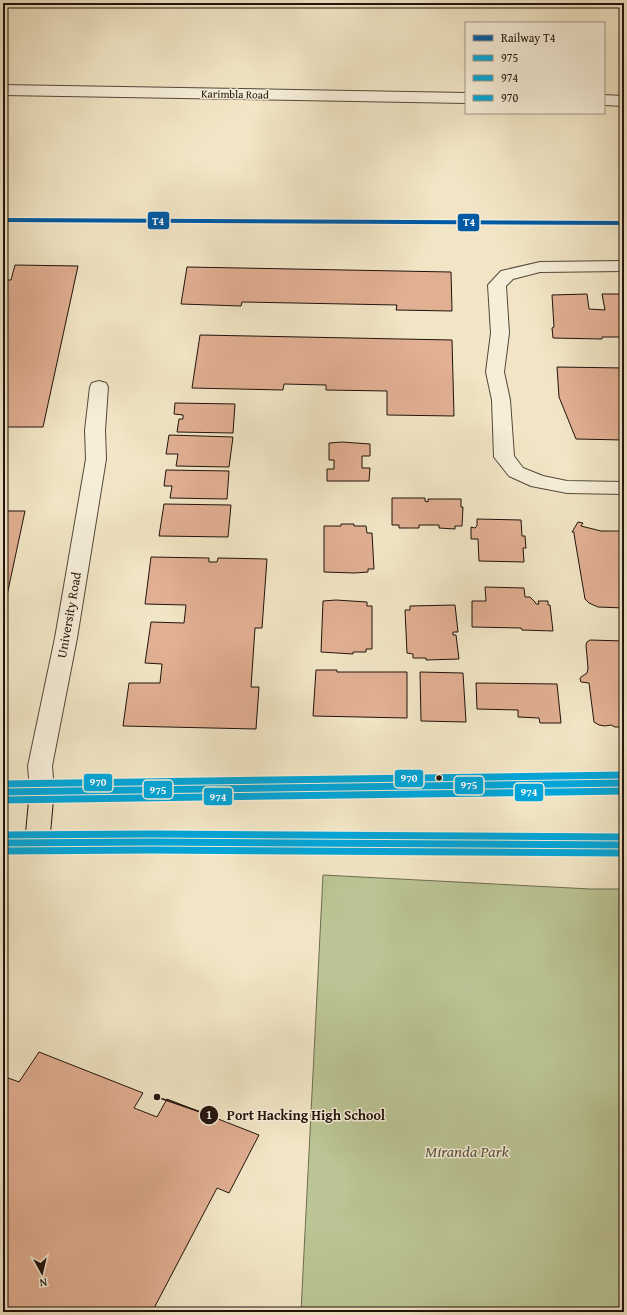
<svg xmlns="http://www.w3.org/2000/svg" width="627" height="1315" viewBox="0 0 627 1315" font-family="'Gentium Book Plus',serif">
	<rect width="100%" height="100%" fill="#f1e5c5"/>
	<filter id="stains"><feTurbulence type="fractalNoise" baseFrequency=".005" numOctaves="4"/><feColorMatrix values="0 0 0 0 .2 0 0 0 0 .09 0 0 0 0 .02 0 0 0 .5 -.17"/></filter>
	<radialGradient id="worn" r=".72"><stop offset=".6" stop-color="#630" stop-opacity="0"/><stop offset="1" stop-color="#630" stop-opacity=".3"/></radialGradient>
	<path fill="#bbc494" stroke="#6e6c50" d="M323,875L590,889H624V1312H301Z"/>
	<path fill="#e1af92" stroke="#20130c" d="M15,265L78,266L43,427H3V280H11Z
		M187,267L451,272L452,311L396,310L397,305L242,302L241,306L181,304Z
		M587,294L589,309L605,310L602,294H624V337H602V339L553,338L552,328L554,327L552,295Z
		M200,335L452,340L454,416L387,415V391L326,390V385L284,384L283,390L192,388Z
		M557,367L624,368V440L576,439L559,397Z
		M175,403L235,404L233,433L177,432L179,419H183V415L174,414Z
		M169,435L233,437L229,467L176,466L178,454H166Z
		M342,442L370,444V456H362V468H370L369,481H327V469H334V460H329V443Z
		M166,470L229,471L227,499L170,498L172,486H164Z
		M392,498H425V501L428,502V499H461V507H463L462,526H455V529L439,528V525H419V528H399V525H392Z
		M164,504L231,505L228,537L159,536Z
		M3,511H25L3,614Z
		M477,519L521,520L522,536H525L526,548H523L524,562L479,561L478,539H471V527L475,528L477,526Z
		M578,522L583,523L581,526L601,531H624V608L598,607L589,603L585,599L574,534V532H572Z
		M341,524H354V526H366L367,533H372L374,569H368V572L355,573L324,572V526H341Z
		M151,557L209,558V562H217L218,558L267,559L262,628H255L251,687H259L256,729L123,726L129,683H160L162,664L145,663L151,622L184,623L186,605L145,604Z
		M485,587L524,588L525,597H530L535,602L536,604H539L538,601H548V605H550L553,631L522,630L521,628L472,627V601H486Z
		M336,600L367,602V606H372V649H366V652H353V654L321,652L323,601Z
		M455,605L458,632H453V635H456L459,659L426,660V658H413V654L407,653L405,610H410V606Z
		M590,640L624,641V727H615L611,725L605,726L599,725L594,722L589,683L581,682L580,679L581,677L587,673L588,668L586,645L587,642Z
		M316,670H337V672H407V718L313,716Z
		M420,672L463,673L466,722L421,721Z
		M476,683L557,684L561,723H540L539,718L518,717V710L477,709Z
		M39,1052L143,1093L134,1108L157,1117L167,1099L259,1135L229,1193L217,1188L152,1312H3V1076L19,1082Z"/>
	<g fill="none" stroke-linecap="round" stroke-linejoin="round">
		<g stroke="#54483a" stroke-width="2">
			<path id="minor" d="M3,85L466,93V103L3,95Z
				M604,95L624,96V106L604,105Z
				M624,261V271L540,272L513,279L506,286L509,333L504,372L510,400L514,456L523,468L543,476L567,481L624,482V494L567,493L531,486L509,476L494,457L492,400L486,372L491,333L488,285L501,271L540,262Z
				M99,381L106,383L108,387L105,430L106,459L77,638L52,766L54,791L50,797L42,800L34,797L30,791L28,766L55,638L86,459L85,430L90,387L92,383Z"/>
		</g>
		<g stroke="#20130c" stroke-width="2">
			<path id="primary" d="M624,774V792L53,800L50,833L624,836V854L151,851L3,852V834L26,833L29,801H3V783Z"/>
		</g>
		<use href="#minor" fill="#f6eed9" fill-rule="evenodd"/>
		<use href="#primary" fill="#f1e5c5" fill-rule="evenodd"/>
		<g stroke="#f6eed9" stroke-width="10">
			<path id="bus-1" d="M3,792L624,783
				M3,843L151,842L624,845"/>
		</g>
		<g stroke="#f6eed9" stroke-width="10">
			<path id="bus-2" d="M3,800L624,791
				M3,851L151,850L624,853"/>
		</g>
		<g stroke="#f6eed9" stroke-width="10">
			<path id="bus-3" d="M3,784L624,775
				M3,835L151,834L624,837"/>
		</g>
		<use href="#bus-1" stroke="#03a5d8" stroke-width="7"/>
		<use href="#bus-2" stroke="#03a5d8" stroke-width="7"/>
		<use href="#bus-3" stroke="#03a5d8" stroke-width="7"/>
		<g stroke="#f6eed9" stroke-width="3">
			<path id="rail-1" d="M3,218L624,221V225L3,222Z"/>
		</g>
		<use href="#rail-1" fill="#005aa3" fill-rule="evenodd"/>
	</g>
	<circle fill="#20130c" stroke="#f6eed9" stroke-width="1.5" cx="439" cy="778" r="3.5"/>
	<g text-anchor="middle" dominant-baseline="central" stroke-width="3" stroke-linejoin="round" paint-order="stroke">
		<g font-size="11" fill="#20130c" stroke="#f6eed9">
			<text transform="translate(235 94) rotate(1)">Karimbla Road</text>
		</g>
		<g font-size="13" fill="#20130c" stroke="#f6eed9">
			<text transform="translate(69 615) rotate(-80)">University Road</text>
		</g>
		<g font-size="16" font-style="italic" fill="#56513c" stroke="#f6eed9">
			<text x="467" y="1151">Miranda Park</text>
		</g>
	</g>
	<path fill="none" stroke="#20130c" stroke-width="1.5" d="M157 1097L209 1115"/>
	<g fill="#20130c" stroke="#f6eed9" stroke-width="1.5">
		<circle cx="157" cy="1097" r="4"/>
		<circle cx="209" cy="1115" r="10"/>
	</g>
	<g font-size="12" text-anchor="middle" font-weight="bold" fill="#fff">
		<text x="209" y="1119">1</text>
	</g>
	<g font-size="14" text-anchor="middle" font-weight="bold" fill="#20130c" stroke="#f6eed9" stroke-width="3" stroke-linejoin="round" paint-order="stroke">
		<text x="306" y="1120">Port Hacking High School</text>
	</g>
	<g stroke="#f6eed9" stroke-width="1.5">
		<rect x="147" y="211" width="23" height="19" rx="4" fill="#005aa3"/>
		<rect x="457" y="213" width="23" height="19" rx="4" fill="#005aa3"/>
		<rect x="394" y="769" width="30" height="19" rx="4" fill="#03a5d8"/>
		<rect x="83" y="773" width="30" height="19" rx="4" fill="#03a5d8"/>
		<rect x="454" y="776" width="30" height="19" rx="4" fill="#03a5d8"/>
		<rect x="143" y="780" width="30" height="19" rx="4" fill="#03a5d8"/>
		<rect x="514" y="783" width="30" height="19" rx="4" fill="#03a5d8"/>
		<rect x="203" y="787" width="30" height="19" rx="4" fill="#03a5d8"/>
	</g>
	<g font-size="11" text-anchor="middle" font-weight="bold" fill="#fff">
		<text x="158" y="225">T4</text>
		<text x="469" y="226">T4</text>
		<text x="409" y="782">970</text>
		<text x="98" y="786">970</text>
		<text x="469" y="789">975</text>
		<text x="158" y="794">975</text>
		<text x="529" y="796">974</text>
		<text x="218" y="801">974</text>
	</g>
	<rect width="627" height="1315" fill="none" stroke="#f1e5c5" stroke-width="16"/>
	<rect x="4" y="4" width="619" height="1307" fill="none" stroke="#20130c" stroke-width="2"/>
	<rect x="8" y="8" width="611" height="1299" fill="none" stroke="#20130c"/>
	<rect x="465" y="22" width="140" height="92" fill="#f6eed9" stroke="#a09687"/>
	<rect x="473" y="35" width="20" height="6" fill="#005aa3" stroke="#a09687"/>
	<text x="501" y="42" font-size="12" fill="#20130c">Railway T4</text>
	<rect x="473" y="55" width="20" height="6" fill="#03a5d8" stroke="#a09687"/>
	<text x="501" y="62" font-size="12" fill="#20130c">975</text>
	<rect x="473" y="75" width="20" height="6" fill="#03a5d8" stroke="#a09687"/>
	<text x="501" y="82" font-size="12" fill="#20130c">974</text>
	<rect x="473" y="95" width="20" height="6" fill="#03a5d8" stroke="#a09687"/>
	<text x="501" y="102" font-size="12" fill="#20130c">970</text>
	<g transform="translate(42 1273) rotate(172)" stroke="#f6eed9" stroke-width="3" paint-order="stroke">
	<path d="M0-3L7 15L0 10L-7 15Z" fill="#20130c"/>
	<text y="-6" font-size="11" font-weight="bold" text-anchor="middle" fill="#20130c">N</text>
	</g>
	<rect width="100%" height="100%" filter="url(#stains)"/>
	<rect width="100%" height="100%" fill="url(#worn)"/>
</svg>
